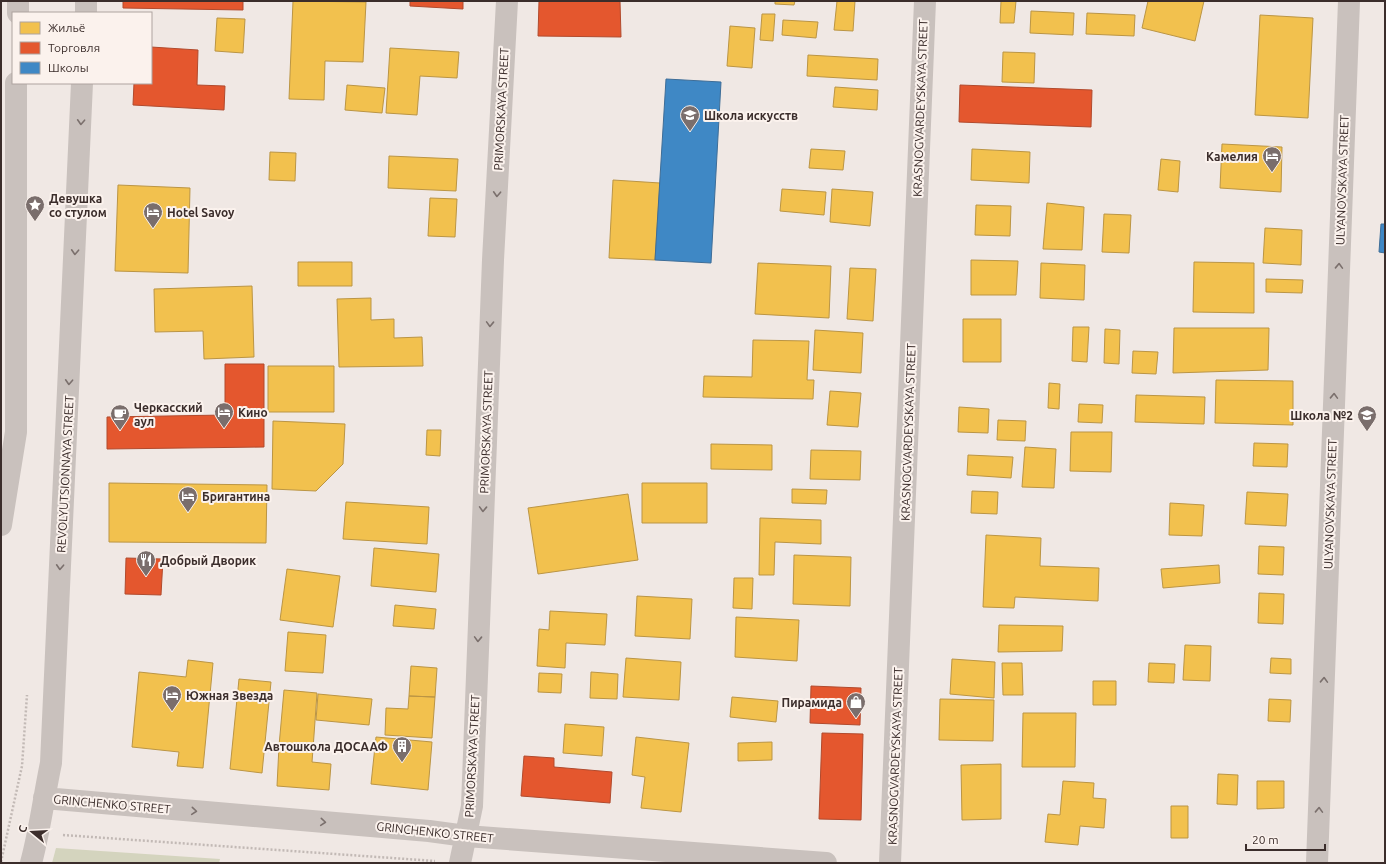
<svg xmlns="http://www.w3.org/2000/svg" width="1386" height="864" viewBox="0 0 1386 864" font-family="Ubuntu,sans-serif">
	<rect width="100%" height="100%" fill="#f0e8e4"/>
	<path fill="#d4d4be" d="M56,848L220,859L219,863H52Z"/>
	<path fill="#f2c14e" stroke="#bb9544" d="M293,1L366,2L363,62L325,61L324,100L289,99Z
		M775,1H795L794,5L775,4Z
		M837,1H855L853,31L834,30Z
		M1001,1H1016L1014,23H1000Z
		M1148,1H1204L1195,41L1142,28Z
		M1031,11L1074,13L1073,35L1030,33Z
		M1087,13L1135,15L1134,36L1086,34Z
		M762,14H775L773,41L760,40Z
		M1260,15L1313,18L1308,118L1255,115Z
		M217,18L245,19L243,53L215,51Z
		M783,20L818,22L816,38L782,35Z
		M730,26L755,28L752,68L727,66Z
		M390,48L459,52L457,78L420,76L417,115L386,113Z
		M1003,52L1035,53L1034,83L1002,82Z
		M808,55L878,59L877,80L807,76Z
		M347,85L385,88L382,113L345,110Z
		M835,87L878,90L877,110L833,107Z
		M1222,144L1282,147L1281,192L1220,188Z
		M811,149L845,151L843,170L809,168Z
		M972,149L1030,152L1029,183L971,180Z
		M270,152L296,153L295,181L269,180Z
		M389,156L458,159L456,191L388,188Z
		M1161,159L1180,161L1178,192L1158,190Z
		M613,180L660,183L655,260L609,258Z
		M118,185L190,188L188,273L115,271Z
		M782,189L826,192L824,215L780,211Z
		M832,189L873,192L870,226L830,222Z
		M430,198L457,199L455,237L428,236Z
		M1047,203L1084,207L1082,250L1043,249Z
		M976,205L1011,206L1010,236L975,235Z
		M1104,214L1131,215L1129,253L1102,252Z
		M1265,228L1302,230L1301,265L1263,263Z
		M971,260L1018,261L1016,295H971Z
		M298,262H352V286H298Z
		M1194,262L1254,263V313L1193,312Z
		M758,263L831,266L829,318L755,314Z
		M1041,263L1085,265L1084,300L1040,298Z
		M850,268L876,269L873,321L847,319Z
		M1266,279L1303,280L1302,293L1266,292Z
		M252,286L254,357L204,359L203,331L155,332L154,289Z
		M371,298V320L394,319V338L422,337L423,366L339,367L337,299Z
		M963,319H1001V362H963Z
		M1073,327H1089L1087,362L1072,361Z
		M1174,328H1269L1268,370L1173,373Z
		M1105,329L1120,330L1119,364L1104,363Z
		M815,330L863,333L861,373L813,370Z
		M753,340L809,341L807,380H814L813,399L703,397L704,376L752,377Z
		M1133,351L1158,352L1156,374L1132,373Z
		M268,366H334V412H268Z
		M1216,380L1293,381V425L1215,423Z
		M1049,383L1060,384L1059,409L1048,408Z
		M830,391L861,393L858,427L827,425Z
		M1136,395L1205,397L1204,424L1135,422Z
		M1079,404L1103,405L1102,423L1078,422Z
		M959,407L989,409L988,433L958,432Z
		M998,420L1026,421L1025,441L997,440Z
		M273,421L345,424L343,464L316,491L272,489Z
		M427,430H441L440,456L426,455Z
		M1071,432H1112L1111,472L1070,471Z
		M1254,443L1288,444L1287,467L1253,466Z
		M711,444L772,445V470L711,469Z
		M1025,447L1056,449L1054,488L1022,487Z
		M811,450L861,451L860,480L810,479Z
		M968,455L1013,457L1011,478L967,475Z
		M109,483L267,485L266,543L109,542Z
		M642,483H707V523H642Z
		M792,489L827,490L826,504L792,503Z
		M972,491L998,492L997,514L971,513Z
		M1247,492L1288,494L1286,526L1245,524Z
		M628,494L638,560L538,574L528,508Z
		M346,502L429,507L427,544L343,539Z
		M1170,503L1204,505L1202,536L1169,535Z
		M760,518L821,520V544L775,542L774,575H759Z
		M986,535L1041,538L1040,566L1099,568L1098,601L1015,597L1014,608L983,607Z
		M1259,546L1284,547L1283,575L1258,574Z
		M374,548L439,554L436,592L371,586Z
		M794,555L851,557L850,606L793,604Z
		M1219,565L1220,583L1163,588L1161,569Z
		M287,569L340,576L333,627L280,620Z
		M734,578H753L752,609L733,608Z
		M1259,593L1284,594L1283,624L1258,623Z
		M637,596L692,599L690,639L635,636Z
		M395,605L436,609L434,629L393,626Z
		M550,611L607,614L605,645L566,643L565,668L537,666L539,629L549,630Z
		M736,617L799,620L797,661L735,657Z
		M999,625L1063,626L1062,651L998,652Z
		M288,632L326,635L323,673L285,671Z
		M1185,645L1211,646L1210,681L1183,680Z
		M626,658L681,662L679,700L623,697Z
		M1271,658L1291,659V674L1270,673Z
		M952,659L995,662L994,698L950,694Z
		M188,660L213,663L203,768L177,766L179,752L132,747L139,672L186,677Z
		M1002,663H1022L1023,695H1003Z
		M1149,663L1175,664L1174,683L1148,682Z
		M411,666L437,668L435,697L409,696Z
		M591,672L618,674L617,699L590,698Z
		M539,673L562,674L561,693L538,692Z
		M239,679L271,682L262,773L230,769Z
		M1093,681H1116V705H1093Z
		M284,690L317,693L313,749L279,746Z
		M318,694L372,699L369,725L316,720Z
		M409,696L435,697L432,738L385,735L386,708L408,709Z
		M732,697L778,701L776,722L730,717Z
		M940,699L994,700L993,741L939,740Z
		M1269,699L1291,700L1290,722L1268,721Z
		M1023,713H1076L1075,767H1022Z
		M565,724L604,727L602,756L563,753Z
		M376,737L432,742L428,790L371,784Z
		M636,737L689,743L681,812L641,808L645,777L632,775Z
		M772,742V760L738,761V743Z
		M279,746L313,749L312,762L331,764L329,790L277,786Z
		M1001,764V819L962,820L961,765Z
		M1218,774L1238,775L1237,805L1217,804Z
		M1063,781L1094,783L1093,798L1106,799L1104,828L1080,826L1078,845L1045,842L1048,814L1060,815Z
		M1257,781H1284V808L1257,809Z
		M1171,806H1188V838H1171Z"/>
	<path fill="#e4572e" stroke="#b14a2d" d="M123,1H243V10L123,8Z
		M410,1H463V9L410,6Z
		M539,1H620L621,37L538,36Z
		M151,47L198,50L197,85L225,86L224,110L133,105L134,83H151Z
		M960,85L1092,90L1091,127L959,122Z
		M225,364H264V447L107,449V417L225,415Z
		M126,558L163,559L161,595L125,594Z
		M811,686L861,688L860,725L810,723Z
		M822,733L863,734L861,820L819,819Z
		M524,756L554,758V767L612,772L610,803L521,796Z"/>
	<path fill="#3f88c5" stroke="#3e6d97" d="M666,79L721,82L711,263L655,260Z
		M1381,224H1385V253L1379,252Z"/>
	<g fill="none" stroke-linecap="round" stroke-linejoin="round">
		<path stroke="#c2b9b5" stroke-width="2.5" stroke-dasharray="2 2" stroke-linecap="butt" d="M63,835L435,861
			M1,862L22,766L27,695"/>
		<path stroke="#c9c1bd" stroke-width="22" d="M18,13V1
			M1,525L16,432V83"/>
		<path stroke="#c9c1bd" stroke-width="22" d="M86,13V1
			M44,798L429,831L466,836L826,863
			M31,863C40,830 44,796 51,763L82,83
			M460,863L472,806L493,260L507,1
			M1317,863L1349,1"/>
		<path stroke="#c9c1bd" stroke-width="22" d="M890,863L925,1"/>
	</g>
	<defs><path id="oneway-chevron" d="M-2-3.5L2.5 0L-2 3.5" fill="none" stroke-width="1.6" stroke-linecap="round" stroke-linejoin="round"/></defs>
	<g stroke="#7b706d">
		<use href="#oneway-chevron" transform="translate(81 122) rotate(93)"/>
		<use href="#oneway-chevron" transform="translate(497 194) rotate(93)"/>
		<use href="#oneway-chevron" transform="translate(75 252) rotate(93)"/>
		<use href="#oneway-chevron" transform="translate(1339 266) rotate(-88)"/>
		<use href="#oneway-chevron" transform="translate(490 324) rotate(92)"/>
		<use href="#oneway-chevron" transform="translate(69 382) rotate(93)"/>
		<use href="#oneway-chevron" transform="translate(1334 396) rotate(-88)"/>
		<use href="#oneway-chevron" transform="translate(483 509) rotate(92)"/>
		<use href="#oneway-chevron" transform="translate(60 567) rotate(93)"/>
		<use href="#oneway-chevron" transform="translate(478 639) rotate(92)"/>
		<use href="#oneway-chevron" transform="translate(1324 680) rotate(-88)"/>
		<use href="#oneway-chevron" transform="translate(1319 810) rotate(-88)"/>
		<use href="#oneway-chevron" transform="translate(194 811) rotate(5)"/>
		<use href="#oneway-chevron" transform="translate(323 822) rotate(5)"/>
	</g>
	<defs>
		<g id="school-pin" transform="scale(1)"><path d="M0 17L-7.5 6A9.5 9.5 0 1 1 7.5 6Z" fill="#7a6e6c" stroke="#fbf2ed"/><path d="M0-5L7-2L0 1L-7-2ZM-4 1L0 2.5L4 1V4Q0 6-4 4Z" fill="#fff"/></g>
		<g id="hotel-pin" transform="scale(1)"><path d="M0 17L-7.5 6A9.5 9.5 0 1 1 7.5 6Z" fill="#7a6e6c" stroke="#fbf2ed"/><path d="M-6-4.5h1.5V1H6V5H4.5V3h-9V5H-6ZM-4 0a1.8 1.8 0 1 1 3.6 0ZM.5 0V-2.5h3Q6-2.5 6 0Z" fill="#fff"/></g>
		<g id="sight-pin" transform="scale(1)"><path d="M0 17L-7.5 6A9.5 9.5 0 1 1 7.5 6Z" fill="#7a6e6c" stroke="#fbf2ed"/><path d="M0-6L1.8-2.2L6-1.7L2.9 1.2L3.7 5.4L0 3.3L-3.7 5.4L-2.9 1.2L-6-1.7L-1.8-2.2Z" fill="#fff"/></g>
		<g id="cafe-pin" transform="scale(1)"><path d="M0 17L-7.5 6A9.5 9.5 0 1 1 7.5 6Z" fill="#7a6e6c" stroke="#fbf2ed"/><path d="M-5.5-4.5H6V0H3Q3 3.5 0 3.5H-2.5Q-5.5 3.5-5.5 0ZM3-3.2v2h1.7v-2ZM-6 4.5H4V6H-6Z" fill="#fff"/></g>
		<g id="restaurant-pin" transform="scale(1)"><path d="M0 17L-7.5 6A9.5 9.5 0 1 1 7.5 6Z" fill="#7a6e6c" stroke="#fbf2ed"/><path d="M-5-6h1v4h1v-4h1v4h1v-4h1v5L-1.5 .5V6h-2V.5L-5-1ZM5-6V6H3V1.5H1.5Q1.5-4 5-6Z" fill="#fff"/></g>
		<g id="shop-pin" transform="scale(1)"><path d="M0 17L-7.5 6A9.5 9.5 0 1 1 7.5 6Z" fill="#7a6e6c" stroke="#fbf2ed"/><path d="M-5-2.5h2.3a2.7 3.5 0 0 1 5.4 0H5L5.5 6h-11ZM-1.5-2.5h3a1.5 2.3 0 0 0-3 0Z" fill="#fff"/></g>
		<g id="building-pin" transform="scale(1)"><path d="M0 17L-7.5 6A9.5 9.5 0 1 1 7.5 6Z" fill="#7a6e6c" stroke="#fbf2ed"/><path d="M-4-6H4V6H1V3H-1V6H-4ZM-2.5-4.3h1.7v1.8h-1.7ZM.8-4.3h1.7v1.8H.8ZM-2.5-1h1.7V.8h-1.7ZM.8-1h1.7V.8H.8Z" fill="#fff"/></g>
	</defs>
	<g fill-rule="evenodd">
		<use href="#school-pin" x="690" y="115"/>
		<use href="#hotel-pin" x="1272" y="156"/>
		<use href="#sight-pin" x="35" y="205"/>
		<use href="#hotel-pin" x="153" y="212"/>
		<use href="#hotel-pin" x="224" y="412"/>
		<use href="#cafe-pin" x="120" y="414"/>
		<use href="#school-pin" x="1367" y="415"/>
		<use href="#hotel-pin" x="188" y="496"/>
		<use href="#restaurant-pin" x="146" y="560"/>
		<use href="#hotel-pin" x="172" y="695"/>
		<use href="#shop-pin" x="856" y="702"/>
		<use href="#building-pin" x="402" y="746"/>
	</g>
	<g text-anchor="middle" dominant-baseline="central" stroke-width="4" stroke-linejoin="round" paint-order="stroke">
		<g font-size="12" fill="#3b2d2b" stroke="#fbf2ed">
			<text transform="translate(920 108) rotate(-88)">KRASNOGVARDEYSKAYA STREET</text>
			<text transform="translate(501 109) rotate(-87)">PRIMORSKAYA STREET</text>
			<text transform="translate(1342 180) rotate(-88)">ULYANOVSKAYA STREET</text>
			<text transform="translate(486 432) rotate(-88)">PRIMORSKAYA STREET</text>
			<text transform="translate(908 432) rotate(-88)">KRASNOGVARDEYSKAYA STREET</text>
			<text transform="translate(65 474) rotate(-87)">REVOLYUTSIONNAYA STREET</text>
			<text transform="translate(1330 504) rotate(-88)">ULYANOVSKAYA STREET</text>
			<text transform="translate(472 756) rotate(-87)">PRIMORSKAYA STREET</text>
			<text transform="translate(895 756) rotate(-88)">KRASNOGVARDEYSKAYA STREET</text>
			<text transform="translate(112 804) rotate(5)">GRINCHENKO STREET</text>
			<text transform="translate(435 832) rotate(6)">GRINCHENKO STREET</text>
		</g>
		<g font-size="12" font-weight="bold" fill="#3b2d2b" stroke="#fbf2ed" text-anchor="start">
			<text x="704" y="115">Школа искусств</text>
			<text x="1258" y="156" text-anchor="end">Камелия</text>
			<text x="49" y="198">Девушка<tspan x="49" dy="14">со стулом</tspan></text>
			<text x="167" y="212">Hotel Savoy</text>
			<text x="134" y="407">Черкасский<tspan x="134" dy="14">аул</tspan></text>
			<text x="238" y="412">Кино</text>
			<text x="1353" y="415" text-anchor="end">Школа №2</text>
			<text x="202" y="496">Бригантина</text>
			<text x="160" y="560">Добрый Дворик</text>
			<text x="186" y="695">Южная Звезда</text>
			<text x="842" y="702" text-anchor="end">Пирамида</text>
			<text x="388" y="746" text-anchor="end">Автошкола ДОСААФ</text>
		</g>
	</g>
	<rect width="1386" height="864" fill="none" stroke="#3b2d2b" stroke-width="4"/>
	<rect x="12" y="12" width="140" height="72" fill="#fbf2ed" stroke="#aea39f"/>
	<rect x="20" y="22" width="20" height="12" fill="#f2c14e" stroke="#aea39f"/>
	<text x="48" y="32" font-size="12" fill="#3b2d2b">Жильё</text>
	<rect x="20" y="42" width="20" height="12" fill="#e4572e" stroke="#aea39f"/>
	<text x="48" y="52" font-size="12" fill="#3b2d2b">Торговля</text>
	<rect x="20" y="62" width="20" height="12" fill="#3f88c5" stroke="#aea39f"/>
	<text x="48" y="72" font-size="12" fill="#3b2d2b">Школы</text>
	<g transform="translate(32 832) rotate(288)" stroke="#fbf2ed" stroke-width="3" paint-order="stroke">
	<path d="M0-3L7 15L0 10L-7 15Z" fill="#3b2d2b"/>
	<text y="-6" font-size="11" font-weight="bold" text-anchor="middle" fill="#3b2d2b">С</text>
	</g>
	<path d="M1246 844v6h79v-6" fill="none" stroke="#3b2d2b" stroke-width="2"/>
	<text x="1252" y="844" font-size="12" fill="#3b2d2b" stroke="#fbf2ed" stroke-width="3" paint-order="stroke">20 m</text>
</svg>
